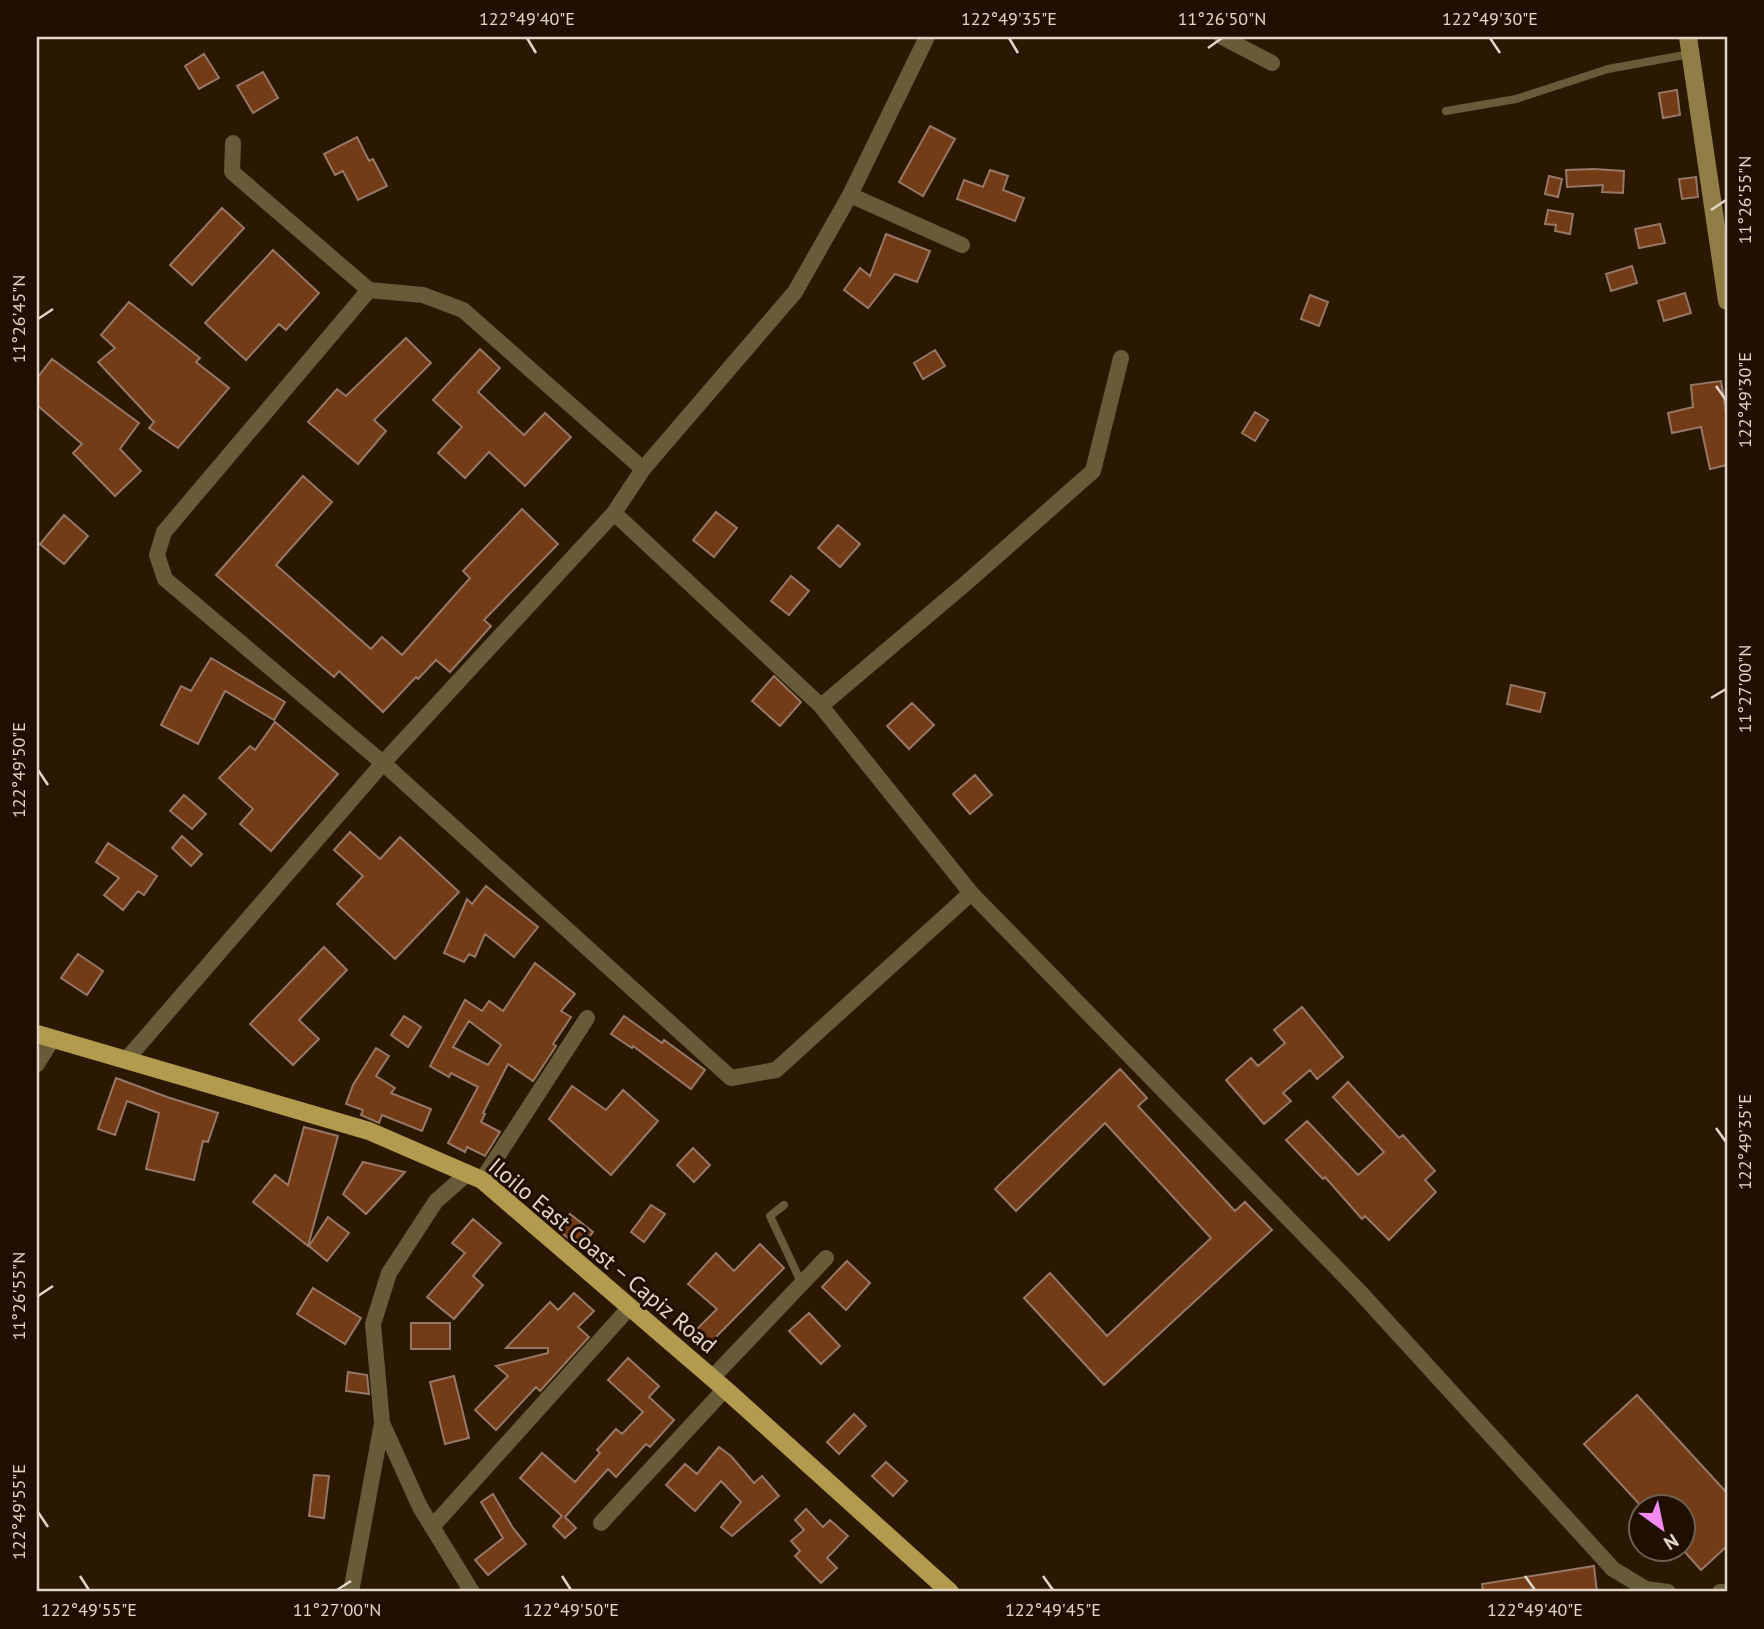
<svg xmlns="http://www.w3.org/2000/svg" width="1764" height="1629" viewBox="0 0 1764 1629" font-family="'PT Sans',sans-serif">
	<rect width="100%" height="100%" fill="#2a1802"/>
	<path fill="#743b17" stroke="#967766" stroke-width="2" fill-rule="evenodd" d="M204,54L219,78L199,89L185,66Z
		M263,72L278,98L253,113L237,86Z
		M1677,90L1680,115L1663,118L1659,93Z
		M930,126L955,139L923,196L899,182Z
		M357,137L369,161L373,159L387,186L358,200L343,171L335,175L324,154Z
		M1594,169L1624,171L1623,193L1602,192L1603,185L1567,187L1566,170Z
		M990,170L1008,176L1003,190L1024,198L1015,221L957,199L964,180L983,187Z
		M1549,176L1562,179L1558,197L1545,194Z
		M1696,177L1698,197L1682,199L1679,179Z
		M222,208L244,228L192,285L170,265Z
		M1548,210L1573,214L1570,234L1555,231L1556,225L1545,224Z
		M1660,224L1665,243L1639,248L1635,229Z
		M886,234L930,251L917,282L895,274L868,308L844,290L860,268L870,276Z
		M273,250L319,293L286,330L279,324L246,360L205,323Z
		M1632,266L1637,283L1611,291L1606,274Z
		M1685,293L1691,313L1664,321L1658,301Z
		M1310,295L1328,302L1319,326L1301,319Z
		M129,302L200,358L196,362L229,388L178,448L149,428L154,422L98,362L115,348L101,335Z
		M406,338L431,363L374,420L386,431L358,464L308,422L337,389L346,396Z
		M480,349L500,368L478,392L524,435L545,413L571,437L525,486L489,452L465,478L438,453L462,427L433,400Z
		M935,350L945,366L923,379L914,363Z
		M52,359L139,423L120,449L141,471L115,496L73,453L82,444L37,405V378Z
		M1721,381L1727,418V465L1710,469L1701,427L1672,433L1668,413L1693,407L1691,385Z
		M1255,412L1268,420L1255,441L1242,433Z
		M303,476L332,502L276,565L371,649L382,637L402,655L470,578L463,571L522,509L558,544L484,620L491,626L450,672L436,660L418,679L416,677L383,712L339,671L334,677L216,575Z
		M716,512L737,528L714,557L693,540Z
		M64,515L88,536L64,564L40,544Z
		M838,525L860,544L840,567L818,548Z
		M791,576L809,591L789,615L771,601Z
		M211,658L285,702L274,720L225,691L198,744L161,725L181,686L191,691Z
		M774,676L801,702L780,726L752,701Z
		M1511,685L1545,693L1540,712L1507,704Z
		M912,703L934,725L909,749L887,726Z
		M275,722L338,774L271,851L240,824L253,809L219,778L250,746L255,750Z
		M975,775L992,795L970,814L953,794Z
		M184,795L206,814L192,829L170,811Z
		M350,832L380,859L400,837L459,892L395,959L337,904L363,876L334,850Z
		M182,836L202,854L191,866L172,848Z
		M108,843L157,876L144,895L138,891L123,910L104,895L119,878L96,862Z
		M486,886L538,927L514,957L485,934L475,957L469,954L464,962L444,953L467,899L472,904Z
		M324,947L347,970L299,1020L319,1039L293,1065L250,1024Z
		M78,954L103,971L87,995L61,978Z
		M535,963L575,994L561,1011L571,1017L553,1044L556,1046L533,1081L508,1064L483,1113L485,1114L481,1122L500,1132L485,1156L467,1147L465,1152L448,1143L478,1087L451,1073L449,1077L430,1066L465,1000L482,1011L489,1001L503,1011ZM469,1021L501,1045L488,1065L453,1047Z
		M1302,1007L1343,1057L1317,1079L1310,1070L1283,1093L1291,1101L1264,1124L1226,1080L1251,1058L1258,1066L1285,1043L1274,1030Z
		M404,1016L421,1027L408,1047L391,1035Z
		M624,1016L662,1043L664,1040L705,1070L691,1089L633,1046L632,1048L611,1034Z
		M376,1048L389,1056L376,1076L395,1088L391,1093L431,1109L422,1131L382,1115L379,1123L361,1115L363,1110L346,1104L353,1085Z
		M1120,1069L1147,1098L1138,1106L1235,1211L1245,1202L1272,1230L1104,1385L1024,1298L1050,1273L1107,1336L1211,1238L1105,1123L1016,1211L995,1189Z
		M116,1078L167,1097L218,1113L208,1142L203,1141L194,1180L146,1169L159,1113L127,1101L115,1135L98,1129Z
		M1348,1082L1399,1138L1403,1135L1435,1171L1425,1180L1436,1192L1389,1240L1365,1216L1362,1219L1325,1177L1323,1179L1286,1140L1307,1121L1358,1175L1384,1152L1333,1097Z
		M572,1086L606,1110L623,1090L658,1121L611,1175L549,1119Z
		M304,1127L338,1136L308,1246L253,1202L275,1175L288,1185Z
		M693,1148L710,1165L694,1182L677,1165Z
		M363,1162L405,1172L366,1214L343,1194Z
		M651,1205L665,1214L644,1242L631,1232Z
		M570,1214L593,1232L581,1248L558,1230Z
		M328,1217L349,1233L327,1261L309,1246Z
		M473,1219L501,1243L473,1276L483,1285L454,1319L427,1297L465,1253L452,1243Z
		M760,1244L784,1268L707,1346L693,1333L717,1309L688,1284L716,1253L734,1271Z
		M847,1261L870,1283L846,1310L822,1287Z
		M313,1288L361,1318L345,1344L297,1314Z
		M574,1293L594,1311L578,1327L589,1337L540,1391L536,1387L496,1430L475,1410L508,1376L496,1366L548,1353V1348H506L550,1302L558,1310Z
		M809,1313L840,1346L821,1364L789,1331Z
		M411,1323H450V1349H411Z
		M628,1358L659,1386L649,1397L674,1420L650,1447L646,1444L616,1477L608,1469L565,1517L576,1528L565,1538L553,1526L562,1516L520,1478L542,1453L575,1482L600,1453L597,1450L616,1429L622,1434L643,1412L608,1380Z
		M348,1372L367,1375L369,1394L346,1391Z
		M454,1376L469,1438L445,1444L430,1382Z
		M1637,1395L1727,1493V1546L1701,1570L1684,1551V1507H1642L1584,1444Z
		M854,1414L866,1426L839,1454L827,1442Z
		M719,1447L731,1456L754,1483L762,1476L779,1496L732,1536L721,1527L741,1502L721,1481L695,1511L666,1485L685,1464L697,1474Z
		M886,1462L907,1481L893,1496L872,1476Z
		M314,1475L329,1476L324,1518L309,1516Z
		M493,1494L513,1528L526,1544L488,1575L475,1560L503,1538L481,1502Z
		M806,1509L823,1527L830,1520L848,1536L827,1558L837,1568L821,1583L795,1556L800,1551L791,1541L804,1530L795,1520Z
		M1594,1566L1597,1592H1483L1482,1584Z"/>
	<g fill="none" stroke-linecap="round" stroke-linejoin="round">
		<path stroke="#675b39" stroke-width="8" d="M1446,111L1516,99L1608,69L1690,54
			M784,1205L770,1216L802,1284"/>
		<path stroke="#675b39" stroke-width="16" d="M1222,37L1272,63
			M233,143L232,172L369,290
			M850,195L962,245
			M643,469L463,310L423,295L369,290L164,532L157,555L165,579L383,763L731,1078L776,1070L971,893
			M614,513L643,469L795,292L850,195L927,37
			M821,706L965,584L1093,471L1121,358
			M126,1060L383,763L614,513L821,706L971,893L1358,1290L1613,1569L1646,1589L1668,1592
			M37,1064L53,1038
			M482,1180L587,1018
			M712,1378L826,1258
			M382,1423L420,1507L472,1592
			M601,1523L725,1389
			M432,1527L630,1307
			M351,1592L382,1423L373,1324L389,1273L436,1201L468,1173
			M1720,1592H1727"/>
		<path stroke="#917e46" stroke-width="18" d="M1688,37L1727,301"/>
		<path stroke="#b29a4f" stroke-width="18" d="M37,1034L369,1131L482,1180L725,1389L950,1592"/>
	</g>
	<path fill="none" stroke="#e1d5c7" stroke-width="2.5" d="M527,38L536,53M1009,38L1018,53M1490,38L1500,53M1208,48L1222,38M1711,210L1726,200M38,319L53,309M1716,386L1726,400M1711,698L1726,689M38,770L48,785M1716,1128L1726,1142M38,1296L53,1286M38,1512L48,1527M80,1576L89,1590M562,1576L571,1590M1043,1576L1053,1590M1525,1576L1535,1590M337,1590L351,1581"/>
	<g text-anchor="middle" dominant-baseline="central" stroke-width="6" stroke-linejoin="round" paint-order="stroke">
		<g font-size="23" fill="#e1d5c7" stroke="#200f00">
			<text transform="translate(603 1255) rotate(40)">Iloilo East Coast – Capiz Road</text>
		</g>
	</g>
	<rect width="1764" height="1629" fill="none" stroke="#200f00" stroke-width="77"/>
	<g transform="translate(1662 1528) rotate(147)"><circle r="33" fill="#200f00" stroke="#6d5e50" stroke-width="2"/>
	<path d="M0-5L12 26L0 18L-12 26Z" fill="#f38af2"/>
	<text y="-10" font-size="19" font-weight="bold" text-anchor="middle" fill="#e1d5c7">N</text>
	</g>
	<rect x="38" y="38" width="1688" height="1552" fill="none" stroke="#e1d5c7" stroke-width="2.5"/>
	<g font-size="18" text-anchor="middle" fill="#e1d5c7">
		<text x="527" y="25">122°49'40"E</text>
		<text x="1009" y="25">122°49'35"E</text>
		<text x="1222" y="25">11°26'50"N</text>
		<text x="1490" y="25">122°49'30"E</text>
		<text transform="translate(1745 200) rotate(-90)" y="6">11°26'55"N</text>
		<text transform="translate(19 319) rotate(-90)" y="6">11°26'45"N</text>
		<text transform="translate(1745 400) rotate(-90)" y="6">122°49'30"E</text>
		<text transform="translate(1745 689) rotate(-90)" y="6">11°27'00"N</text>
		<text transform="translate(19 770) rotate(-90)" y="6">122°49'50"E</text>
		<text transform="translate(1745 1142) rotate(-90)" y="6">122°49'35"E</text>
		<text transform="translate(19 1296) rotate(-90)" y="6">11°26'55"N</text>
		<text transform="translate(19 1512) rotate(-90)" y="6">122°49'55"E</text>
		<text x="89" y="1616">122°49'55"E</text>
		<text x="337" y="1616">11°27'00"N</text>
		<text x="571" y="1616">122°49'50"E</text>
		<text x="1053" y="1616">122°49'45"E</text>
		<text x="1535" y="1616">122°49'40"E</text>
	</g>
</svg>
